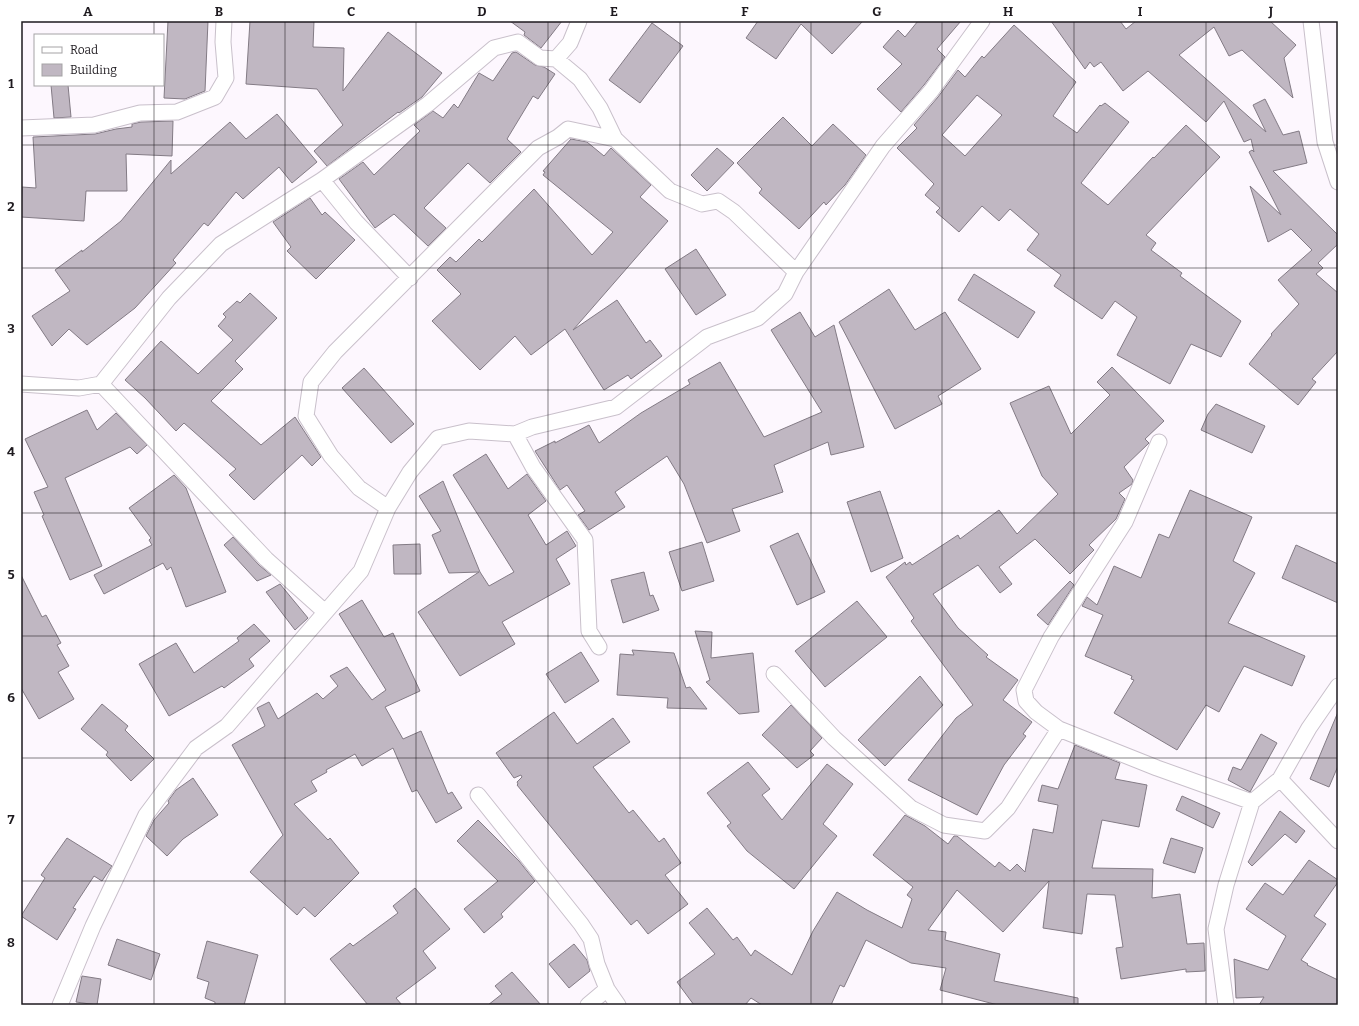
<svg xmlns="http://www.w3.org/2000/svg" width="1359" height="1026" viewBox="0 0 1359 1026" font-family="Bitter,serif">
	<rect width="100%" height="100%" fill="#fdf7fe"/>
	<path fill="#c0b7c2" stroke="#837b85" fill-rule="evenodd" d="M168,21H208L205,91L185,99L164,98Z
		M250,21H314L313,47L344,48L343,91L388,32L442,73L422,97L399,113L398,112L327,166L314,151L343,125L317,89L246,84Z
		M510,21H562L541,48L524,35L525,32Z
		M758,21H863L832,54L801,24L776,59L746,38Z
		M918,21H961L937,49L945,57L924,85L901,112L877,89L902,64L883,47L898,30L905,37Z
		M1051,21H1120L1126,29L1136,21H1270L1296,45L1284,58L1293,98L1242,50L1229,56L1214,27L1179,55L1266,132L1253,105L1265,99L1283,135L1299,131L1307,163L1273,171L1338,235V244L1318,263L1323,268L1316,274L1338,293V351L1312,379L1316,382L1298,405L1249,364L1272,335L1271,334L1299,304L1278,280L1312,250L1291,229L1268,242L1250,186L1281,215L1249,152L1252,150L1254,152L1251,139L1244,142L1224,101L1206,122L1148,71L1123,91L1101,62L1094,67L1090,62L1085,69Z
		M652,23L683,46L640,103L609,80Z
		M1014,25L1076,82L1053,116L1077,133L1100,105L1101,106L1105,103L1129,122L1081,183L1108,205L1153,157L1154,158L1186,125L1220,157L1146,235L1156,243L1151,250L1182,273L1180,276L1241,321L1221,357L1191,344L1170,384L1117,355L1137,317L1115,301L1102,319L1054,286L1061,275L1027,250L1039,234L1010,209L999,221L982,206L959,232L936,212L940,208L925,195L934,184L897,148L917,128L914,125L938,97L958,70L965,77L982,56L984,58ZM977,95L1002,115L965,156L942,135Z
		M516,52L535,65L544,67L555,74L538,99L533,96L507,139L521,152L490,183L468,163L424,208L446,228L428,246L394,214L375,228L339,179L363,162L374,175L420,131L414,125L433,111L443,118L454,104L458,108L479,73L493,81L512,53Z
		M51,85H68L71,117L54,118Z
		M277,114L317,162L292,183L279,167L243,199L236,192L208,226L204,223L173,260L176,263L135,308L87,345L69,329L52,346L32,316L70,291L55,270L82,250V252L121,221L171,160V174L230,122L246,139Z
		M783,117L812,146L833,124L866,155L845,185L826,205L824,202L799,229L759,193L762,189L737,163Z
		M173,121L172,156L126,154L127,191H86L84,221L21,217L22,187L36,188L33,137L95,134L116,129L132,127V124L141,122Z
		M571,139L587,142L604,156L611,148L651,185L640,197L668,221L573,330L617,300L646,343L650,340L662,356L631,379L628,375L604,390L565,329L531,355L515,336L480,370L432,321L461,294L437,270L450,257L456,262L479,239L482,242L534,189L592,255L613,232L543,175L545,172L543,171Z
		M717,148L734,163L707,191L691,175Z
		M310,198L322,215L325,212L355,240L316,279L287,251L291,247L273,222Z
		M696,249L726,295L696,315L665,269Z
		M974,274L1035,312L1018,338L958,300Z
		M889,289L915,330L945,312L981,369L938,396L942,404L895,429L839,322Z
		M250,293L277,318L235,361L243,369L211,401L261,445L295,417L321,457L312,466L302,455L254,500L229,475L236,469L184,423L176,431L145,398L125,380L161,341L198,374L233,340L218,326L226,317L223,314L237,301L240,303Z
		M800,312L815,337L834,325L864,447L831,455L828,442L774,465L783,492L732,509L740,531L707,543L684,484L667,456L615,492L625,507L589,530L578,515L585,511L567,485L560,490L535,451L555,441V443L589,425L599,443L641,413L690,384L688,380L720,362L764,437L822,412L771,330Z
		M1112,367L1164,421L1145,439L1149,443L1124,467L1133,480L1132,484L1119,493L1125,499L1116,519L1089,545L1094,550L1070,574L1035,539L999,567L1012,584L1000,593L978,565L933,594L958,628L988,655L986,657L1018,680L1003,700L1032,722L1023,734L1026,736L1004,765L977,815L908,780L956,718L973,705L911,621L914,618L886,577L905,562L906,565L910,562L912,565L958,535L960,539L999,510L1017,534L1058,494L1042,476L1010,403L1049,386L1071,434L1110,395L1097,382Z
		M364,368L414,424L391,443L342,388Z
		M1216,404L1265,426L1252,453L1201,430L1208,414Z
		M87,410L97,430L116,413L147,445L137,454L130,447L65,478L102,566L70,580L42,516L44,515L34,492L48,487L25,439Z
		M486,454L508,489L527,474L546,501L528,515L546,545L567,531L576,546L556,559L570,584L502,622L515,644L460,676L418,612L479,572L449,573L432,535L441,531L419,496L443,481L480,572L489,586L514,572L453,475Z
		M174,475L186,488L226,592L186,607L171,567L167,570L163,563L104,594L94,575L152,545L149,540L151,538L129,508Z
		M1190,490L1252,517L1233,561L1255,573L1228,623L1305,656L1292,686L1244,666L1219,712L1206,705L1177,750L1114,713L1134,680L1131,679L1132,676L1085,656L1103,615L1082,606L1087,597L1097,605L1114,566L1141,578L1159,534L1169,538Z
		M880,491L903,558L871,572L847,502Z
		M798,533L825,592L797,605L770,546Z
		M233,537L259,565L271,575L257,581L224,545Z
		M702,542L714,581L682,591L669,552Z
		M420,544L421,574H394L393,545Z
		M1296,545L1338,564V603L1282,578Z
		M644,572L650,596L653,595L659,610L623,623L611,580Z
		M21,575L42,617L46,615L61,643L57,645L69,666L58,672L74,699L39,719L21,688Z
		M1070,581L1074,585L1048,625L1037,615Z
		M280,584L308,618L295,630L266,592Z
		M362,600L384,637L393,633L420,691L385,707L403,739L421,731L448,794L452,792L462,808L436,823L417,790L412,792L393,748L362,766L355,754L326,770L327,772L311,781L317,791L294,804L328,840L330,838L359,873L315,917L304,907L297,915L250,872L283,835L232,745L265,726L257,708L269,702L278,719L317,693L323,699L338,686L330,676L347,667L372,700L386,690L339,614Z
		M857,601L887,637L825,687L795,651Z
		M254,624L270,641L249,659L254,666L224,688L222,686L169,716L139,664L176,643L194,673L239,641L237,638Z
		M695,631L712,632L711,658L753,653L759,712L739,714L706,682L710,680Z
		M632,650L674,653L686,688L690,687L707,709L667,708L668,698L617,695L620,654L634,655Z
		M581,652L599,681L565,703L546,674Z
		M920,676L943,705L885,766L858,740Z
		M102,704L128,726L125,730L154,759L131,781L106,755L108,752L81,729Z
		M791,705L822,738L810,751L814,755L797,768L762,735Z
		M554,712L577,744L613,718L630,742L593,767L629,813L633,810L659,842L664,838L681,863L665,875L688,904L648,934L637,920L631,925L517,785L518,784L517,782L522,777L521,775L514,778L496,753Z
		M1338,712V766L1329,787L1310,779Z
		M1261,734L1277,743L1250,792L1228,780L1233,767L1241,770Z
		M1075,745L1120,763L1115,779L1147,785L1139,827L1102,820L1092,868L1153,869L1152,898L1180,894L1187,944L1204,943L1205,971L1186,972V969L1121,979L1116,948L1123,947L1115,895L1087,894L1082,934L1043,928L1049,881L1003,932L957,890L928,930L946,932L945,940L1000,954L994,981L1078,998V1005H998L940,990L946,968L911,963L866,940L844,987L840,985L831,1005H762L751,998L745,1005H694L677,982L715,954L689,923L707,908L733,940L737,937L751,956L755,950L792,975L813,931L837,892L867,910L902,928L912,899L907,895L913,887L873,855L905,815L925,826L948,844L954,836H957L995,867L999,862L1010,871L1017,864L1025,872L1033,829L1053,833L1058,805L1038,801L1042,785L1058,789Z
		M748,762L770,789L762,795L782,820L827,764L853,784L823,824L837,836L794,889L747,851L727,826L731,823L707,793Z
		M193,778L218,815L183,839L167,856L146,836L154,820L169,803L168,801L176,790Z
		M1182,796L1220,813L1213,828L1176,810Z
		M1280,811L1305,831L1296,843L1285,834L1252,866L1248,862Z
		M478,820L519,861L535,881L501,914L503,917L484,933L464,909L498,881L457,841Z
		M67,838L112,866L102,881L94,876L73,908L76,909L57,940L21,916L45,878L41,875Z
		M1171,838L1203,848L1195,873L1163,863Z
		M1309,860L1338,880V882L1314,916L1326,924L1301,960L1308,964L1307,965L1338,980V1005H1259L1264,997L1236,998L1234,959L1268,970L1286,936L1246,909L1265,883L1283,895Z
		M415,888L450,929L423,951L436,968L396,998L402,1005H368L330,959L350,943L353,946L398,913L393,906Z
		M117,939L160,954L151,980L108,965Z
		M207,941L258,955L244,1005H215V1002L205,998L209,982L197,978Z
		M574,944L587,960L590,971L569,988L549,964Z
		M512,972L541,1005H488L502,994L495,986Z
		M82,976L101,979L97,1005L76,1002Z"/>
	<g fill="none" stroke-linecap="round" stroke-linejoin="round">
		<g stroke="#c9c0cb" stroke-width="17">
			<path id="minor" d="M1311,21L1325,142L1338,182
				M556,59L570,43L579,21
				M21,128L94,125L140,113L177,112L215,97L226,78L223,42L224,21
				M322,180L356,222L410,278
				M21,384L79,388L101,384L169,298L221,244L322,180L428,104L494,48L518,42L540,58L556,59L580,79L600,108L615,139L670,191L702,204L718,201L734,212L796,272
				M101,384L266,559L324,611
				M515,434L533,467L585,540L589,631L599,647
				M1159,442L1125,522L1051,637L1024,690L1026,701L1036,712L1059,729L1157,768L1252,802
				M388,508L359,488L331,456L306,416L311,382L335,352L538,148L558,137L568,129L615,139
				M774,674L834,738L911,808L944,825L985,831L1008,808L1059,729
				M1280,779L1338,841
				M478,795L581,924L591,939L597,964L607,989L618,1005
				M60,1005L93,926L146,815L196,748L227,726L361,571L388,508L410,472L438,438L469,431L515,434L532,427L616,407L707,337L758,318L785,294L796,272L883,146L931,91L982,21
				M588,1005L607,989
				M1226,1005L1216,929L1226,885L1252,802L1280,779L1309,728L1338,686"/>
		</g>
		<use href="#minor" stroke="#fff" stroke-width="15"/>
	</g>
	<path fill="none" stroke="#1e1a1f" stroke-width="1" stroke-opacity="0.55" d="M154,21V35M285,21V1005M416,21V1005M548,21V1005M680,21V1005M811,21V1005M942,21V1005M1074,21V1005M1206,21V1005M154,85V1005M21,145H1338M21,268H1338M21,390H1338M21,513H1338M21,636H1338M21,758H1338M21,881H1338"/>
	<rect width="1359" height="1026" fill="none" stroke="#ffffff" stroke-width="44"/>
	<rect x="34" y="34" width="130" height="52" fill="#ffffff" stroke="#a5a3a5"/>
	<rect x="42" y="47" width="20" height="6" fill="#ffffff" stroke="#a5a3a5"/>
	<text x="70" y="54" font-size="12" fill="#1e1a1f">Road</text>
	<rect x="42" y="64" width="20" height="12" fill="#c0b7c2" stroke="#a5a3a5"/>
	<text x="70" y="74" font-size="12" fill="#1e1a1f">Building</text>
	<rect x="22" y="22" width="1315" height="982" fill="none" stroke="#1e1a1f" stroke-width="1.5"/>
	<g font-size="13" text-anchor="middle" font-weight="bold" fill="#1e1a1f">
		<text x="88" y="16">A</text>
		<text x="219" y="16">B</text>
		<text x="351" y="16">C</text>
		<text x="482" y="16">D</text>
		<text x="614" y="16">E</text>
		<text x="745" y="16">F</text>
		<text x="877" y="16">G</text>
		<text x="1008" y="16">H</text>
		<text x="1140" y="16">I</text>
		<text x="1271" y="16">J</text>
		<text x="11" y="88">1</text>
		<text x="11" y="211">2</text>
		<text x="11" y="333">3</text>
		<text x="11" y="456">4</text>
		<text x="11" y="579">5</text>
		<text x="11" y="702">6</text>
		<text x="11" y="824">7</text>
		<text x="11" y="947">8</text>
	</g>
</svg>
